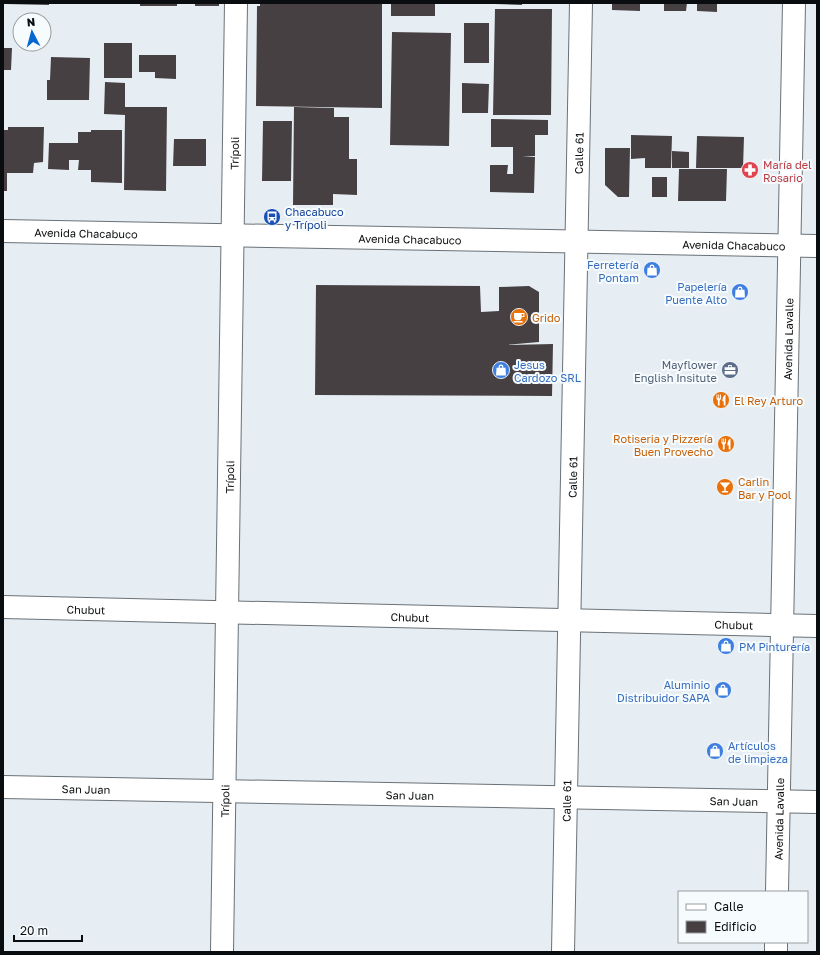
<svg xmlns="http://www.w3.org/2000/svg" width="820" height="955" viewBox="0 0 820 955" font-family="'Golos Text',sans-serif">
	<rect width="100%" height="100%" fill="#e6eef4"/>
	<path fill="#474043" d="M6,3H49V5L6,4Z
		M140,3H177V6H140Z
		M195,3H219V6H195Z
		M260,3H382V108L256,106L257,6H260Z
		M391,3H435V16H391Z
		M495,3H522V5L495,4Z
		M612,3H640V11L612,10Z
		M664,3H687L686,11H664Z
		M697,3H717V12L697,11Z
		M495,9H552L551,115H493Z
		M464,23H489V63H464Z
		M392,32L451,33L449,146L390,145Z
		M104,43H132V78H104Z
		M3,48H12L11,70H3Z
		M139,55H176V79L155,78V72H139Z
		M51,57L90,58L89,100H47V80H50Z
		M105,82L125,83V107H167L166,191L124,190L125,115L104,114Z
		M462,83L489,84L488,113H462Z
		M294,107L334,108V117H349V159H357V195L333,194V205H293Z
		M491,119L548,120V135H535V156H522L535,157L534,193L490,192V165H508L507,174H513V147H491Z
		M263,121H292L291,181H262Z
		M8,127H44L43,162L34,163L33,173H7V191H3V130H8Z
		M91,130H122V183L91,182V170H78L79,160H69V170L48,169L49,143H78V132H91Z
		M631,135L672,136L671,168H645V158L631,159Z
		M697,136L744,137L743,168H696Z
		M174,139H206V166H173Z
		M605,148H630L629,197H618L605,185Z
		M672,151L689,152V168H672Z
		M679,169H727L726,201H678Z
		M652,177H667V197H652Z
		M316,285L480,286L481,312L499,311V287L529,286L539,292V342L506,345L553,344L552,396L315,395Z"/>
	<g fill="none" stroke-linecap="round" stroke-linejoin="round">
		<g stroke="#6a7176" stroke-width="24">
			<g id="minor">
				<path id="s1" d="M3,607L817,626"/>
				<path id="s2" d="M3,787L817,802"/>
				<path id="s3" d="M222,952L236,3"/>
				<path id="s4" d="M563,952L581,3"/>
			</g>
		</g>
		<g stroke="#6a7176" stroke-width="24">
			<g id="major">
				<path id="s5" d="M3,231L817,246"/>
				<path id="s6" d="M777,892L794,3"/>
				<path d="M776,952V942"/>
			</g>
		</g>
		<use href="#minor" stroke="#fff" stroke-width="22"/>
		<use href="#major" stroke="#fff" stroke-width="22"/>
	</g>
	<defs>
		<g id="pharmacy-disc" transform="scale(0.9)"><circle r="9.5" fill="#e0444e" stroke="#f6fbfe"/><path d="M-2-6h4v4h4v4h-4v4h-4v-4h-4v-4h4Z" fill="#fff"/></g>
		<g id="bus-disc" transform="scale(0.9)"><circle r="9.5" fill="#1a4fb4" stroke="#f6fbfe"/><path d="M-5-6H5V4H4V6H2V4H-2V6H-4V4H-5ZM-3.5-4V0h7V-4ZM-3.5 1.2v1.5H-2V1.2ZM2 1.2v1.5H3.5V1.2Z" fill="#fff"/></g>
		<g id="shop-disc" transform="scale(0.9)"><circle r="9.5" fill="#3f7fe0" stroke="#f6fbfe"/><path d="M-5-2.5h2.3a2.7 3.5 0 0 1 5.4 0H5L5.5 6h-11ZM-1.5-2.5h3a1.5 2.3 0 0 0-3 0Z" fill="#fff"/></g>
		<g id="cafe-disc" transform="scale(0.9)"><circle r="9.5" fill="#e8710a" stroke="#f6fbfe"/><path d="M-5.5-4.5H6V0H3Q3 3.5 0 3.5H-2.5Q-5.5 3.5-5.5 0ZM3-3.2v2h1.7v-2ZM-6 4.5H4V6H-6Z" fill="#fff"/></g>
		<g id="office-disc" transform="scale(0.9)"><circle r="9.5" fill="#5c6f8a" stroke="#f6fbfe"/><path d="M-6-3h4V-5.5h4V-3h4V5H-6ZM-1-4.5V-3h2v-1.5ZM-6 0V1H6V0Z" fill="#fff"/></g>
		<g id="restaurant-disc" transform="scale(0.9)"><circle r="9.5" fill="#e8710a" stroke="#f6fbfe"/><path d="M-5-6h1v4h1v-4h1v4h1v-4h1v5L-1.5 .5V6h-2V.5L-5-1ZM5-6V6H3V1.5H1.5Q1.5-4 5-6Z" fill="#fff"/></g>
		<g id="bar-disc" transform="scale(0.9)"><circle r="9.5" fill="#e8710a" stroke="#f6fbfe"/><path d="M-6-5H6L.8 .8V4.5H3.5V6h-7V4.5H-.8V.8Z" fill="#fff"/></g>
	</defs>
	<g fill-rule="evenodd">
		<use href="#pharmacy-disc" x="750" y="170"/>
		<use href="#bus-disc" x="272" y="217"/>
		<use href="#shop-disc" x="652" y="270"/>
		<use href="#shop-disc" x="740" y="292"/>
		<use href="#cafe-disc" x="519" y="317"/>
		<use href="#shop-disc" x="501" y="370"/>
		<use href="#office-disc" x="730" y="370"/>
		<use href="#restaurant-disc" x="721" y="400"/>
		<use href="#restaurant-disc" x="726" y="444"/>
		<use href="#bar-disc" x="725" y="487"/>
		<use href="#shop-disc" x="726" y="646"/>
		<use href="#shop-disc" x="723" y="690"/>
		<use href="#shop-disc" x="715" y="751"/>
	</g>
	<g text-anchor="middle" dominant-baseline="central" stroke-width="4" stroke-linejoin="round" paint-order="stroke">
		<g font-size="11" fill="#0a0d0f" stroke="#f6fbfe">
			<text stroke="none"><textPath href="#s3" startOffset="799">Trípoli</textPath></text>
			<text stroke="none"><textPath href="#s4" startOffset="799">Calle 61</textPath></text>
			<text stroke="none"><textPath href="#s5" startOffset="83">Avenida Chacabuco</textPath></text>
			<text stroke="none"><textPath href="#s5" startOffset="407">Avenida Chacabuco</textPath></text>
			<text stroke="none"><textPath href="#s5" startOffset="731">Avenida Chacabuco</textPath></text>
			<text stroke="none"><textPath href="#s6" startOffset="553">Avenida Lavalle</textPath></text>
			<text stroke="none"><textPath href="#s3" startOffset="475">Trípoli</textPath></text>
			<text stroke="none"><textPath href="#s4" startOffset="475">Calle 61</textPath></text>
			<text stroke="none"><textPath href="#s1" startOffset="83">Chubut</textPath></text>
			<text stroke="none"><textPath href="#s1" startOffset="407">Chubut</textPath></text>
			<text stroke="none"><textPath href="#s1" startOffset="731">Chubut</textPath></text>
			<text stroke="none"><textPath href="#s2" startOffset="83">San Juan</textPath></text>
			<text stroke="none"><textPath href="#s2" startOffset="407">San Juan</textPath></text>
			<text stroke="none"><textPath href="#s3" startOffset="151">Trípoli</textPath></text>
			<text stroke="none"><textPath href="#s4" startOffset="151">Calle 61</textPath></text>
			<text stroke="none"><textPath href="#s2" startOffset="731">San Juan</textPath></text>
			<text stroke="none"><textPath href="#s6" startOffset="73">Avenida Lavalle</textPath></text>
		</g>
		<g font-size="11" fill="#be3a42" stroke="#f6fbfe" text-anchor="start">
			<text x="763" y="164">María del<tspan x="763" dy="13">Rosario</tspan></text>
		</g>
		<g font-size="11" fill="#164399" stroke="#f6fbfe" text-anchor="start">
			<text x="285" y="211">Chacabuco<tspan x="285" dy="13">y Trípoli</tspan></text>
		</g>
		<g font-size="11" fill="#366cbe" stroke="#f6fbfe" text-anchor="end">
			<text x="639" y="264">Ferretería<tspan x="639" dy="13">Pontam</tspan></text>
			<text x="727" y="286">Papelería<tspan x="727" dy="13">Puente Alto</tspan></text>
			<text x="514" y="364" text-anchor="start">Jesus<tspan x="514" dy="13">Cardozo SRL</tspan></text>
			<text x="739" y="646" text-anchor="start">PM Pinturería</text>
			<text x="710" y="684">Aluminio<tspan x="710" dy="13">Distribuidor SAPA</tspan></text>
			<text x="728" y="745" text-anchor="start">Artículos<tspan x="728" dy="13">de limpieza</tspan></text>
		</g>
		<g font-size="11" fill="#c56008" stroke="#f6fbfe" text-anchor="start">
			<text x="532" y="317">Grido</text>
			<text x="734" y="400">El Rey Arturo</text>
			<text x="713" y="438" text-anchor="end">Rotiseria y Pizzería<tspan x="713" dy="13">Buen Provecho</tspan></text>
			<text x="738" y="481">Carlin<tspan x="738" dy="13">Bar y Pool</tspan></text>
		</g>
		<g font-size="11" fill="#4e5e75" stroke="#f6fbfe" text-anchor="end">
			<text x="717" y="364">Mayflower<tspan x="717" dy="13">English Insitute</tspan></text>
		</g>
	</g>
	<rect width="820" height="955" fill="none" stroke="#0a0d0f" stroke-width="8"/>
	<rect x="678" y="891" width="130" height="52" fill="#f6fbfe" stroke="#989c9e"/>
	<rect x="686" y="904" width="20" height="6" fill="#ffffff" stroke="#989c9e"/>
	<text x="714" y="911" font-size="12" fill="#0a0d0f">Calle</text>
	<rect x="686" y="921" width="20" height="12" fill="#474043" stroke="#989c9e"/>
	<text x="714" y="931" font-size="12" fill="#0a0d0f">Edificio</text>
	<g transform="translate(32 32) rotate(354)"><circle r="19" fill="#f6fbfe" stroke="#989c9e"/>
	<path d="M0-3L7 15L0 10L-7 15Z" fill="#0468d0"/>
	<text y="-6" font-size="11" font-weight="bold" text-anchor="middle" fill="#0a0d0f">N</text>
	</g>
	<path d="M14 935v6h68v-6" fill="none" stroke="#0a0d0f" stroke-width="2"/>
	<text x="20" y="935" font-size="12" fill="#0a0d0f" stroke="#f6fbfe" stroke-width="3" paint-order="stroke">20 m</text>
</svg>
